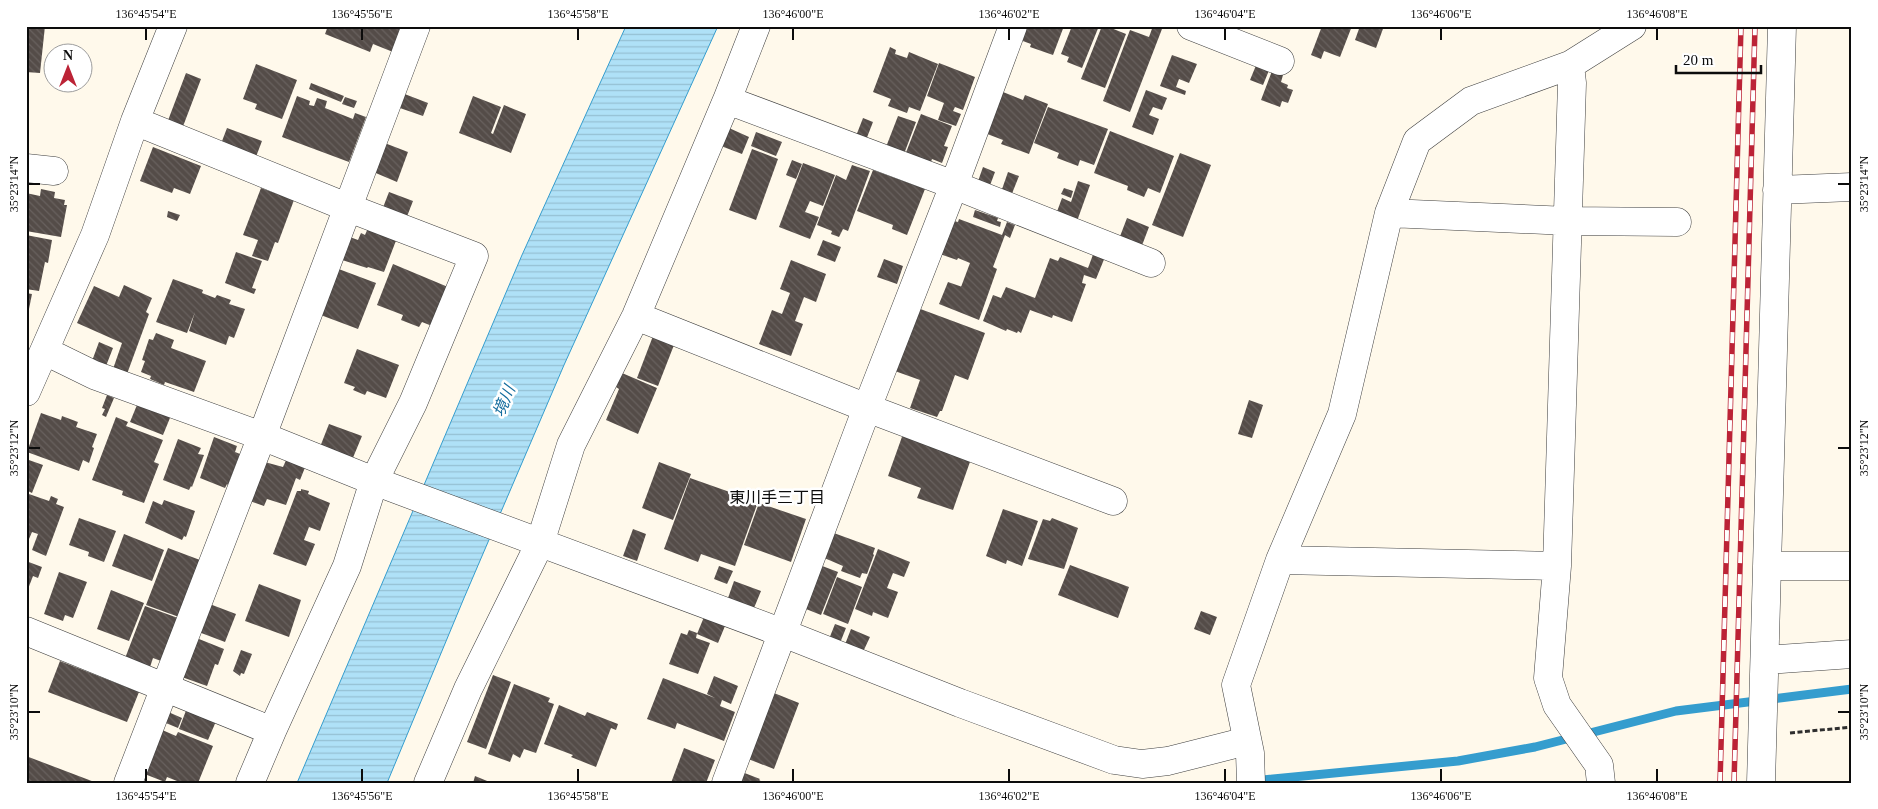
<svg xmlns="http://www.w3.org/2000/svg" width="1878" height="809" viewBox="0 0 1878 809" font-family="'Times New Roman','Noto Sans JP',serif">
	<defs>
		<pattern id="water-rules" width="6" height="5" patternUnits="userSpaceOnUse" patternTransform="scale(1.25)"><rect width="6" height="5" fill="#afe1f7"/><path d="M0 2.5h6" fill="none" stroke="#95c0d3"/></pattern>
		<pattern id="building-back-hatch" width="6" height="6" patternUnits="userSpaceOnUse" patternTransform="scale(1.25)"><rect width="6" height="6" fill="#544c48"/><path d="M-1 5l2 2M0 0l6 6M5-1l2 2" fill="none" stroke="#68615e"/></pattern>
	</defs>
	<rect width="100%" height="100%" fill="#fff9eb"/>
	<path fill="url(#water-rules)" stroke="#359dce" d="M626,26H718L564,365L464,598L387,783H297L522,255Z"/>
	<g fill="none" stroke-linecap="round" stroke-linejoin="round">
		<path stroke="#359dce" stroke-width="9" d="M1253,781L1458,761L1535,747L1676,711L1852,689"/>
	</g>
	<path fill="url(#building-back-hatch)" d="M26,26H45L40,73L26,72Z
		M328,26H403L393,52L373,44L370,52L325,34Z
		M1025,26H1064L1053,55L1030,47L1031,44L1020,40Z
		M1072,26H1099L1082,68L1067,62L1069,57L1061,54Z
		M1102,26H1106L1126,34L1105,88L1081,79Z
		M1153,26L1162,29L1130,112L1103,101L1130,30L1149,37Z
		M1322,26H1352L1340,57L1324,51L1321,59L1311,55Z
		M1360,26H1384L1376,48L1355,40Z
		M890,47L896,50L895,54L907,58L909,52L938,64L920,111L909,107L907,113L888,106L891,99L873,92Z
		M1172,55L1197,64L1189,83L1179,79L1176,87L1186,91L1185,95L1160,86Z
		M939,63L975,77L963,110L955,107L953,111L961,114L956,126L938,120L944,103L927,96Z
		M1257,63L1270,68L1263,85L1250,80Z
		M256,64L297,80L282,119L255,109L257,104L243,99Z
		M1272,71L1283,75L1281,82L1288,85L1287,88L1293,90L1288,103L1282,101L1280,107L1261,100Z
		M186,73L201,79L182,129L167,123Z
		M311,83L344,96L341,102L309,89Z
		M998,90L1023,100L1025,95L1048,104L1029,154L1001,144L1003,140L982,132Z
		M1146,90L1167,98L1162,110L1153,107L1149,115L1159,119L1153,135L1132,127Z
		M402,93L428,103L423,116L397,107Z
		M297,96L310,101L309,105L314,106L317,98L327,101L325,108L353,119L355,113L366,117L349,162L282,137Z
		M473,96L501,107L491,133L493,134L504,105L526,114L511,153L459,133Z
		M345,97L357,101L354,108L342,104Z
		M1048,107L1108,129L1094,165L1080,160L1078,166L1057,158L1059,153L1034,143Z
		M921,114L952,126L944,146L948,147L942,163L932,159L930,165L905,155Z
		M898,116L916,122L904,154L886,147Z
		M863,118L873,122L866,140L856,136Z
		M227,128L262,141L254,162L219,149Z
		M729,128L749,137L742,154L721,146Z
		M1110,131L1174,156L1160,193L1148,188L1144,197L1127,190L1128,186L1094,173Z
		M756,132L782,142L776,156L751,146Z
		M382,142L408,152L397,182L371,171Z
		M153,147L201,166L190,194L174,188L172,193L140,181Z
		M752,149L778,159L756,220L729,210Z
		M1180,153L1211,165L1183,237L1152,225Z
		M792,160L802,164L796,179L786,175Z
		M803,163L835,175L823,206L810,201L805,212L819,217L810,239L779,227Z
		M852,165L870,171L848,231L843,229L839,237L831,234L832,231L817,225L836,175L846,180Z
		M983,167L995,172L989,188L977,184Z
		M873,170L925,189L907,235L892,229L893,225L857,211Z
		M1008,172L1019,176L1011,196L1001,192Z
		M1078,181L1090,185L1076,224L1055,217L1062,198L1071,202Z
		M261,188L294,200L278,243L275,242L268,261L252,256L258,240L243,235Z
		M1064,188L1073,191L1071,198L1061,194Z
		M41,189L55,192L54,198L65,200L64,205H67L61,237L26,231V193L40,196Z
		M389,192L413,201L406,219L382,210Z
		M975,210L998,218L997,221L1001,222L1000,227L973,217Z
		M168,211L180,215L177,221L167,217Z
		M1127,218L1149,227L1141,248L1119,239Z
		M959,219L1002,235L1007,222L1015,225L1010,238L1005,235L993,267L997,269L979,320L939,304L948,282L971,290L961,287L970,263L958,258L957,260L937,253L950,220L958,222Z
		M368,228L397,238L384,272L368,267L367,268L339,259L347,236L358,240L361,233L365,235Z
		M26,235L52,240L48,263L45,262L39,291L26,289Z
		M823,240L841,247L835,262L817,255Z
		M236,252L262,261L252,288L256,289L254,294L225,283Z
		M1094,252L1105,257L1096,279L1084,275L1082,283L1086,284L1072,322L1053,315L1052,318L1030,310L1021,333L1018,331L1017,333L1007,329L1006,331L983,321L993,295L1001,298L1006,287L1035,298L1050,258L1058,261L1060,257L1088,268Z
		M884,259L903,266L897,284L877,277Z
		M791,260L826,274L816,302L804,297L795,321L803,324L791,356L759,344L772,310L782,314L790,293L780,289Z
		M393,264L448,287L432,326L422,322L419,327L401,320L403,315L377,305Z
		M336,268L376,283L358,329L318,314Z
		M173,279L203,290L202,293L215,298L217,295L231,300L229,304L245,309L234,338L229,336L226,345L189,331L195,312L187,333L156,322Z
		M124,285L152,298L146,312L149,314L127,374L113,369L122,343L77,323L94,286L119,297Z
		M26,293L32,294L27,319H26Z
		M915,307L985,333L968,380L955,375L942,411H940L937,417L910,408L920,380L892,370Z
		M156,333L174,340L171,348L206,361L194,392L165,382L164,385L150,379L151,376L141,372L145,361L142,360L149,339L153,340Z
		M653,336L674,345L658,386L637,378Z
		M99,342L113,348L106,366L92,361Z
		M357,349L399,365L386,398L367,391L365,395L353,390L355,387L344,383Z
		M622,373L657,388L638,434L606,420L619,389L616,387Z
		M107,395L114,398L106,417L102,415L105,409L102,408Z
		M139,400L172,413L163,435L130,422Z
		M1249,400L1263,405L1252,438L1238,434Z
		M41,413L61,420L62,416L78,422L76,427L97,434L92,447L94,448L89,463L83,460L79,471L27,452Z
		M116,417L128,422L126,426L163,440L154,462L159,464L144,503L122,495L123,491L92,480Z
		M329,424L362,436L352,460L320,447Z
		M903,434L971,459L953,510L917,498L921,488L888,476Z
		M214,437L237,446L235,452L240,454L228,485L227,484L225,488L200,478Z
		M178,439L201,448L198,454L204,455L192,487L191,486L189,490L163,480Z
		M287,458L306,465L300,480L296,478L286,505L267,499L264,506L247,500L261,461L283,467Z
		M26,459L43,465L32,493L26,490Z
		M659,462L691,474L673,520L642,508Z
		M690,478L758,502L735,566L701,554L698,562L664,549Z
		M301,489L309,491L308,494L330,503L320,531L309,527L304,540L315,544L306,566L273,554L297,491H301Z
		M26,493L49,501L51,496L58,499L56,504L64,507L46,556L32,550L38,534L32,532L29,539L26,538Z
		M164,500L195,511L186,537L184,536L182,540L145,523L153,501L162,505Z
		M759,503L806,519L791,562L744,545Z
		M1003,509L1038,521L1022,566L1007,560L1006,564L986,556Z
		M79,518L116,531L104,562L88,556L89,552L69,545Z
		M1052,518L1078,528L1064,569L1028,559L1043,519L1050,521Z
		M633,529L646,534L637,561L623,556Z
		M831,532L875,548L873,554L874,555L867,574L862,573L860,578L841,571L843,566L822,557Z
		M124,534L164,550L152,581L112,566Z
		M168,548L200,560L179,617L146,605Z
		M878,549L910,562L904,577L893,573L887,588L898,592L888,618L873,612L872,616L855,609Z
		M26,561L42,567L38,578L33,576L28,589L26,588Z
		M817,564L838,572L821,615L801,607Z
		M1070,565L1129,587L1118,618L1058,595Z
		M719,566L733,571L727,584L714,579Z
		M59,572L87,582L73,618L65,615L63,621L44,614Z
		M837,577L862,587L848,624L823,614Z
		M734,581L761,591L754,608L728,598Z
		M259,584L301,600L289,637L245,621Z
		M111,590L144,603L129,641L97,629Z
		M207,603L236,614L225,642L196,631Z
		M145,606L178,618L161,661L153,658L149,670L124,661Z
		M1201,611L1217,617L1210,635L1194,629Z
		M704,617L725,626L718,643L697,634Z
		M835,624L846,628L840,643L829,639Z
		M851,629L870,637L862,654L844,647Z
		M689,630L697,633L696,638L710,643L698,674L669,664L681,633L687,635Z
		M194,637L224,649L218,665L215,664L207,686L179,676Z
		M241,650L252,654L244,674L241,673L240,676L233,671Z
		M60,661L139,692L127,722L48,692Z
		M493,675L511,682L486,749L467,742Z
		M714,676L738,686L731,704L722,700L720,706L735,712L724,741L677,723L675,729L647,719L663,678L715,698L707,694Z
		M514,684L550,698L548,702L554,704L536,753L524,749L520,758L513,754L510,762L488,754Z
		M769,691L799,703L774,769L743,757Z
		M559,705L585,716L587,712L618,724L616,730L611,728L596,767L571,757L573,755L544,744Z
		M187,708L217,719L208,740L179,729Z
		M166,711L182,718L178,728L161,721Z
		M160,729L176,736L178,732L213,746L198,783H182L167,777L165,782L142,773Z
		M684,748L715,760L706,783H671Z
		M26,756L97,783H26Z
		M742,772L760,779L759,780L764,783H738Z
		M475,776L492,783H473Z"/>
	<g fill="none" stroke-linecap="round" stroke-linejoin="round">
		<g stroke="#3f3f3f" stroke-width="29">
			<path id="minor" d="M756,26L727,100L954,185L1151,263
				M1191,26L1280,61
				M1570,65L1572,83L1557,566L1548,678L1557,705L1599,765L1601,783
				M135,121L349,208L474,256L413,403L374,481L347,566L272,731L250,783
				M26,168L54,171
				M1777,190L1852,187
				M1389,213L1568,221L1677,222
				M636,316L867,408L1113,501
				M45,351L94,375L262,436L374,481L783,633L960,703L1114,760L1142,764L1168,761L1247,741
				M26,392L95,235L135,121L173,26
				M1280,560L1557,566
				M1767,566H1852
				M26,631L272,731
				M1765,660L1852,654
				M128,783L262,436L416,26
				M428,783L468,689L540,543L571,445L636,316L727,100
				M726,783L867,408L954,185L1013,26
				M1251,783L1250,753L1236,685L1280,560L1342,414L1389,213L1417,141L1471,101L1570,65L1632,26
				M1761,783L1782,26"/>
		</g>
		<path stroke="#2e2e2e" stroke-width="3" stroke-dasharray="5 2.5" stroke-linecap="butt" d="M1790,733L1852,727"/>
		<use href="#minor" stroke="#fff" stroke-width="28"/>
		<g stroke="#bc2336" stroke-width="5.5">
			<path id="rail" d="M1720,783L1741,26
				M1734,783L1755,26"/>
		</g>
		<use href="#rail" stroke="#fff" stroke-width="4" stroke-dasharray="11" stroke-linecap="butt"/>
	</g>
	<path fill="none" stroke="#0c0c0c" stroke-width="2" d="M146,28V40M362,28V40M578,28V40M793,28V40M1009,28V40M1225,28V40M1441,28V40M1657,28V40M28,184H40M1838,184H1850M28,448H40M1838,448H1850M28,712H40M1838,712H1850M146,769V782M362,769V782M578,769V782M793,769V782M1009,769V782M1225,769V782M1441,769V782M1657,769V782"/>
	<g text-anchor="middle" dominant-baseline="central" stroke-width="5" stroke-linejoin="round" paint-order="stroke">
		<g font-size="16" font-style="italic" fill="#156d9e" stroke="#fff">
			<text transform="translate(504 401) rotate(-67)">境川</text>
		</g>
		<g font-size="16" fill="#0c0c0c" stroke="#fff">
			<text x="777" y="497">東川手三丁目</text>
		</g>
	</g>
	<rect width="1878" height="809" fill="none" stroke="#ffffff" stroke-width="55"/>
	<g transform="translate(68 68)"><circle r="24" fill="#ffffff" stroke="#9e9e9e"/>
	<path d="M0-4L9 19L0 12L-9 19Z" fill="#bc2336"/>
	<text y="-8" font-size="14" font-weight="bold" text-anchor="middle" fill="#0c0c0c">N</text>
	</g>
	<path d="M1676 65v8h85v-8" fill="none" stroke="#0c0c0c" stroke-width="2.5"/>
	<text x="1683" y="65" font-size="15" fill="#0c0c0c" stroke="#ffffff" stroke-width="4" paint-order="stroke">20 m</text>
	<rect x="28" y="28" width="1822" height="754" fill="none" stroke="#0c0c0c" stroke-width="2"/>
	<g font-size="12" text-anchor="middle" fill="#0c0c0c">
		<text x="146" y="18">136°45'54"E</text>
		<text x="362" y="18">136°45'56"E</text>
		<text x="578" y="18">136°45'58"E</text>
		<text x="793" y="18">136°46'00"E</text>
		<text x="1009" y="18">136°46'02"E</text>
		<text x="1225" y="18">136°46'04"E</text>
		<text x="1441" y="18">136°46'06"E</text>
		<text x="1657" y="18">136°46'08"E</text>
		<text transform="translate(14 184) rotate(-90)" y="4">35°23'14"N</text>
		<text transform="translate(1864 184) rotate(-90)" y="4">35°23'14"N</text>
		<text transform="translate(14 448) rotate(-90)" y="4">35°23'12"N</text>
		<text transform="translate(1864 448) rotate(-90)" y="4">35°23'12"N</text>
		<text transform="translate(14 712) rotate(-90)" y="4">35°23'10"N</text>
		<text transform="translate(1864 712) rotate(-90)" y="4">35°23'10"N</text>
		<text x="146" y="800">136°45'54"E</text>
		<text x="362" y="800">136°45'56"E</text>
		<text x="578" y="800">136°45'58"E</text>
		<text x="793" y="800">136°46'00"E</text>
		<text x="1009" y="800">136°46'02"E</text>
		<text x="1225" y="800">136°46'04"E</text>
		<text x="1441" y="800">136°46'06"E</text>
		<text x="1657" y="800">136°46'08"E</text>
	</g>
</svg>
